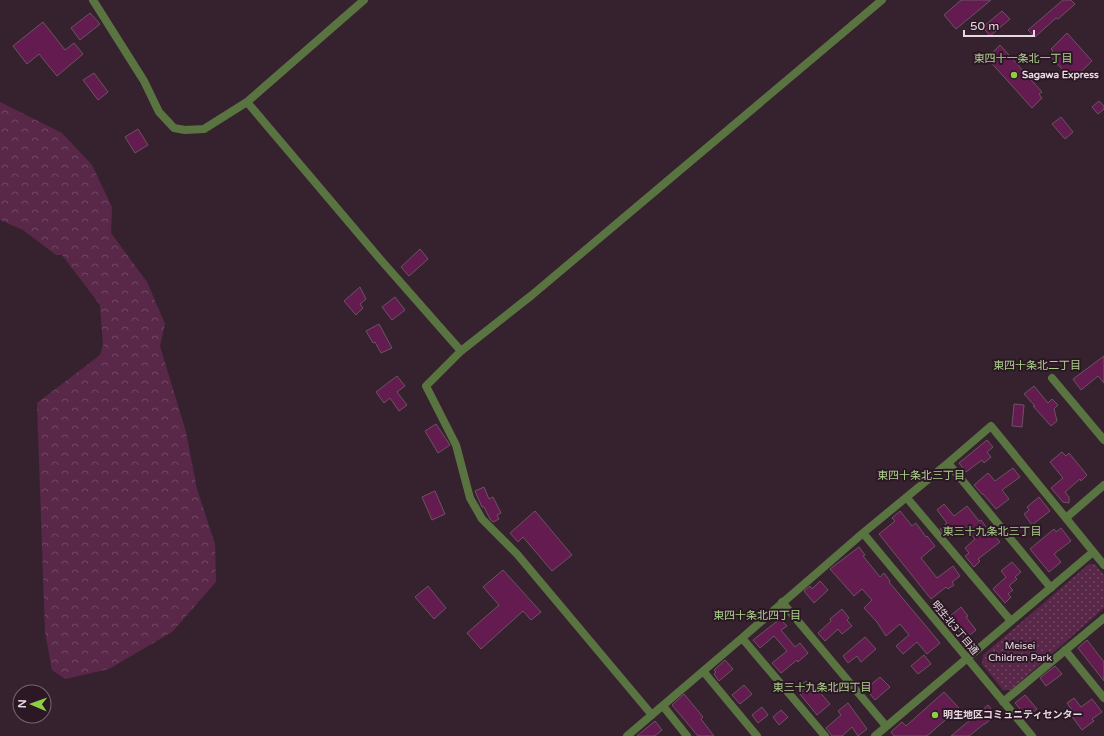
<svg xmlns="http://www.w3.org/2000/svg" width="1104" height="736" viewBox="0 0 1104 736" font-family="'Varela Round','Noto Sans JP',sans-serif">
	<defs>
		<pattern id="forest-crowns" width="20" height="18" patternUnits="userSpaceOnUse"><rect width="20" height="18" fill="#592849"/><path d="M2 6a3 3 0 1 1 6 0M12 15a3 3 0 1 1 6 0" fill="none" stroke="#714763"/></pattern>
		<pattern id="park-dots" width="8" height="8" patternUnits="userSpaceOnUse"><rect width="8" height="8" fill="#592849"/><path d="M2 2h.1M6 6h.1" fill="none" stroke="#714763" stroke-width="1.8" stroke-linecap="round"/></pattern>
	</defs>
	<rect width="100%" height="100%" fill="#36222e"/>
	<path fill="url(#forest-crowns)" d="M0,102L62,133L92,165L112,207L111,233L147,282L165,324L160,346L186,432L197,489L215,544L216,582L172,632L109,669L65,679L52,670L45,632L37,403L100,355L103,346L100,305L62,255H56L23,230L0,220Z"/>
	<path fill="url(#park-dots)" d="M1089,564H1095L1104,575V608L1011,690H1003L982,664L983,655Z"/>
	<path fill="#641b4f" stroke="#6b5462" d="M961,0H991L956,29L944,15Z
		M1063,0H1071L1075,4L1058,19L1056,18L1035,37L1028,30Z
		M1002,11L1010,19L990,36L983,27Z
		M90,13L100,24L80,40L71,28Z
		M43,22L65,50L74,43L83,54L57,76L39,54L27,64L13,46Z
		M1067,33L1092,61L1072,80L1049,55L1053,51L1051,49Z
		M1000,45L1042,92L1039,94L1042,98L1032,108L987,58Z
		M94,73L108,92L98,100L83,80Z
		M1099,101L1104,106V109L1098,114L1092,107Z
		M1061,117L1073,132L1065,139L1052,124Z
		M138,129L148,145L135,153L125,137Z
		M420,249L428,259L409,276L401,267Z
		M360,287L366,299L360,304L363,308L356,315L344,301Z
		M395,297L405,310L392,320L382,307Z
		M379,324L392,348L381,353L375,342L373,343L366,331Z
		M1104,356V383L1098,376L1081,390L1073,379Z
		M397,376L405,386L397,392L407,405L399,411L390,398L384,403L376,392Z
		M1034,386L1048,403L1052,399L1058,405L1054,409L1057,421L1051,426L1033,406H1035L1024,394Z
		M1014,404L1024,405L1022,427L1012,426Z
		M436,424L450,445L438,453L425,431Z
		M987,440L993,447L987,452L991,457L984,463L982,460L966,472L959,463Z
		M1062,452L1066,456L1069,453L1087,475L1081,481L1080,479L1065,492L1069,497V503L1063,502L1051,488L1063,478L1050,462Z
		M1013,468L1020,477L1002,490L1009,499L996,509L983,494H982L974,485L988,473L995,481Z
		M484,487L489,499L493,497L501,513L497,515L499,519L493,522L490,519L484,507H482L475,491Z
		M435,491L445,514L432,520L422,497Z
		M1039,497L1050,511L1032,525L1024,514L1029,510L1027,507Z
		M944,504L954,516L967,506L979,521L981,520L992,535L993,534L1000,542L978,559L980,561L974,567L965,556L969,553L965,548L975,539L964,525L949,538L940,529L947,523L937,510Z
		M535,511L572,555L552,571L523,537L518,542L510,533Z
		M900,511L912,526L916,523L926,537L927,536L935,546L921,558L937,578L953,566L960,576L952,582L954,585L948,589L946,587L931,599L879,534L895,521L892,518Z
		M1061,528L1071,541L1054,554L1061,562L1049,572L1030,549L1054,529L1056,532Z
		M859,547L865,555L863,556L880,577L884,573L890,581L889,582L940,643L927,654L917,642L903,654L896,646L909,635L900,624L886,636L877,622L864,608L872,600L862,589L854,596L830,569Z
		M1012,562L1021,572L1015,577L1017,579L1009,586L1013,590L1008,594L1011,597L1005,603L993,589L1006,577L1001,571Z
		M503,570L541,612L531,620L523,611L481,649L467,633L499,605L483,587Z
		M820,581L828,590L814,603L804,591L810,586L812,589Z
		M428,586L446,608L434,619L415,597Z
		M961,607L968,616L966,617L976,630L965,639L949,617Z
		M842,609L849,618L847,620L852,626L842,634L838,629L825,641L818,633L831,621L830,619Z
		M780,619L787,626L781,630L795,647L800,643L808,653L798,662L797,660L781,673L772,663L787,651L774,636L760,648L753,640Z
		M865,637L876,649L861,662L857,656L848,663L843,656Z
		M1087,640L1104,662V681L1078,648Z
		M924,655L931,664L918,674L911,666Z
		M725,660L733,669L719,681L714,674L716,672L714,670Z
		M1055,666L1062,674L1046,686L1040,678Z
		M880,677L890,687L875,700L866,689Z
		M806,681L810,685L812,683L830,704L817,715L800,694L803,691L800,686Z
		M744,685L752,694L740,704L732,695Z
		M944,692L959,708L927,736H894L891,732L902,722L906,726Z
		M684,694L703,717L701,719L714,736H698L672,705Z
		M1025,695L1037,709L1027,717L1015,703Z
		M1074,698L1081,707L1092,699L1102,712L1092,719L1094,721L1082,730L1071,715L1074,713L1067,703Z
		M848,703L867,729L858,736L852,727L842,736H832L826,728L841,715L838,711Z
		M988,705L996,715L985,724H984L969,736H951Z
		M762,707L768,715L758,723L752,715Z
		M781,710L788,717L779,725L773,717Z
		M655,721L662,730L655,736H637Z"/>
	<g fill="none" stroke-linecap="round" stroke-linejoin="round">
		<path stroke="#597341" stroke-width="8" d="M93,0L144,81L159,112L174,128L185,130L204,129L247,102L364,0
			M247,102L380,259L461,351
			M1052,378L1104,440
			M948,463L1051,588
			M907,498L1011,621
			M1067,517L1104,485
			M863,533L1032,736
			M782,602L886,726
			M742,638L825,736
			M1065,650L1104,698
			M703,671L757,736
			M1003,702L1104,618
			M663,706L687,736
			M652,715L517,554L482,519L470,498L456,445L426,386L461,351L532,295L882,0
			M627,736L742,638L863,533L948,463L991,426L1104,565
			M875,736L1093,552"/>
	</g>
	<g fill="#8dce44" stroke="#2b1824" stroke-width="1.5">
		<circle cx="1014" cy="75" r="4"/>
		<circle cx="935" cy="715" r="4"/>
	</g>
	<g text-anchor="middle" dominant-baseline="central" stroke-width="4" stroke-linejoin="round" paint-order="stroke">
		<g font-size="10" font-weight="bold" fill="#e7d9e1" stroke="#2b1824" text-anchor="start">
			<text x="1022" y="75">Sagawa Express</text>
			<text x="943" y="715">明生地区コミュニティセンター</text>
		</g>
		<g font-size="10" fill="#e7d9e1" stroke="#2b1824">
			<text transform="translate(955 628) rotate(50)">明生北3丁目通</text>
		</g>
		<g font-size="10" fill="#f2dbe9" stroke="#2b1824">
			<text x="1020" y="646">Meisei<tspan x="1020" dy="12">Children Park</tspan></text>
		</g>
		<g font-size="11" fill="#acd18d" stroke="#2b1824">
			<text x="1023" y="58">東四十一条北一丁目</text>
			<text x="1037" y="365">東四十条北二丁目</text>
			<text x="921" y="475">東四十条北三丁目</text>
			<text x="992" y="531">東三十九条北三丁目</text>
			<text x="757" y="615">東四十条北四丁目</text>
			<text x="822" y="687">東三十九条北四丁目</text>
		</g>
	</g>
	<g transform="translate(32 704) rotate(272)"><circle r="19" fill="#2b1824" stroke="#766570"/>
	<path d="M0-3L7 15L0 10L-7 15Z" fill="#8dce44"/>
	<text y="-6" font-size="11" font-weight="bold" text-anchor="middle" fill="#e7d9e1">N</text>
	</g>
	<path d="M964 30v6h70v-6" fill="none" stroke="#e7d9e1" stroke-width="2"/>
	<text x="970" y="30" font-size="12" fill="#e7d9e1" stroke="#2b1824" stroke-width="3" paint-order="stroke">50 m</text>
</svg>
